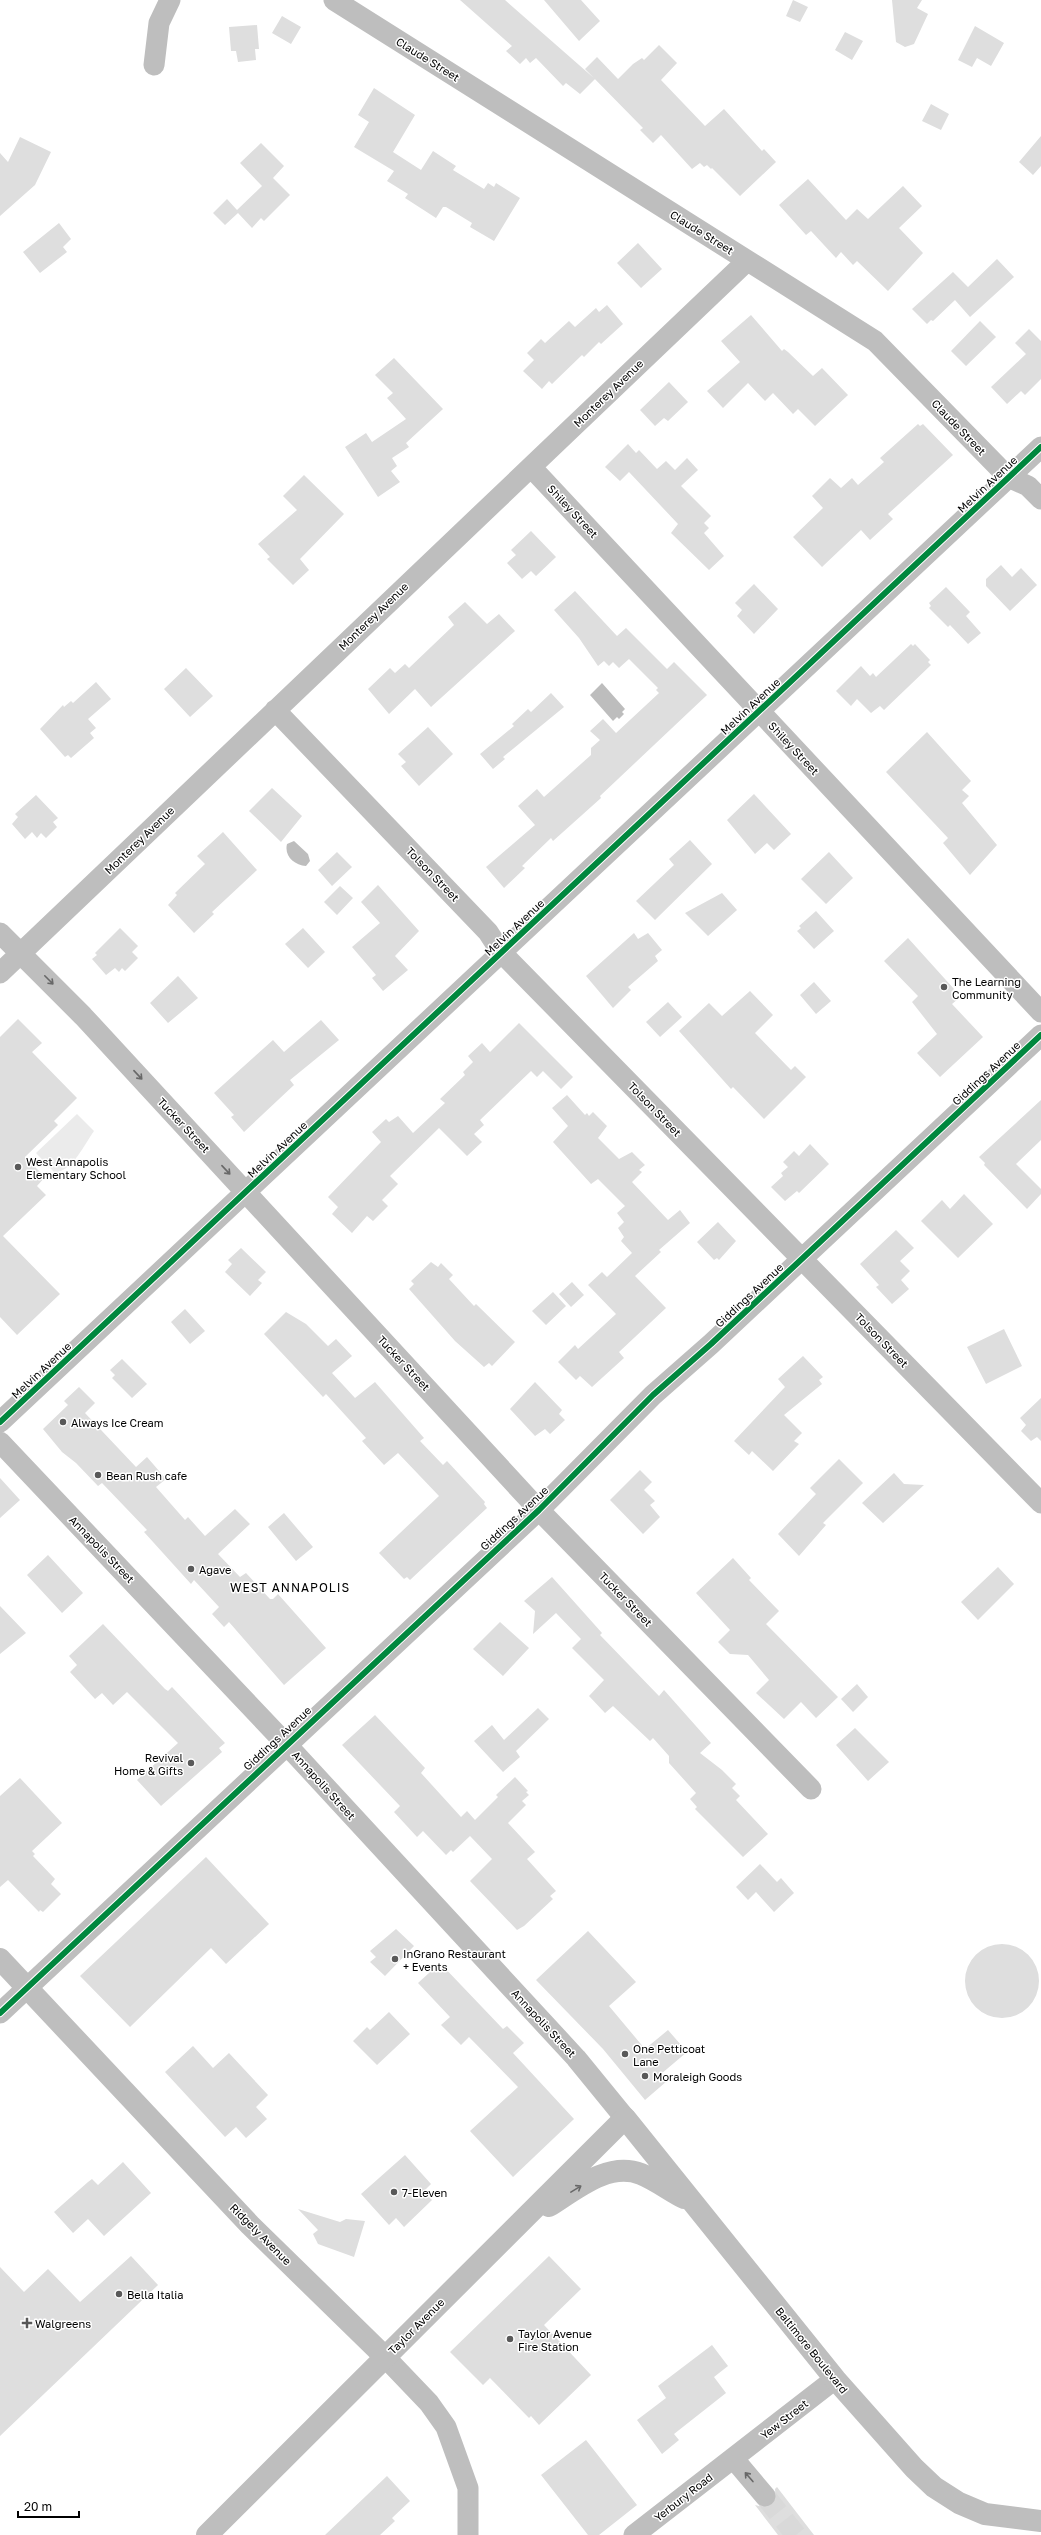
<svg xmlns="http://www.w3.org/2000/svg" width="1041" height="2535" viewBox="0 0 1041 2535" font-family="'Golos Text',sans-serif">
	<rect width="100%" height="100%" fill="#fff"/>
	<path fill="#ebebeb" d="M77,1114L94,1131C85,1143 72,1173 54,1172L36,1153Z"/>
	<path fill="#bdbdbd" d="M602,683L625,709L622,712L624,714L619,719L617,717L613,721L590,695Z
		M294,841L308,854L310,861L306,866C294,865 284,856 287,844Z"/>
	<path fill="#dedede" d="M460,0H505L595,79L580,94L566,83L563,86L536,58L530,63L526,58L520,64L506,51L512,46Z
		M544,0H581L600,21L579,41Z
		M793,0L808,7L800,22L786,16Z
		M892,0H922L917,8L928,14L914,44L905,47L896,42Z
		M282,16L301,27L291,44L272,33Z
		M257,25L259,49H255L256,60L238,62L236,51H231L229,27Z
		M975,26L1004,43L991,66L977,58L972,67L958,60Z
		M845,32L863,41L852,60L835,50Z
		M659,45L677,63L661,80L705,126L724,109L762,151L764,149L776,162L740,196L712,168L711,169L707,165L704,167L700,163L692,169L661,135L653,143L640,130L643,128L585,69L597,57L618,79L633,64L642,58L644,60Z
		M374,88L415,115L393,152L421,170L433,151L456,166L453,170L484,189L488,183L494,187L496,183L520,198L494,241L470,227L472,223L446,207H443L436,218L405,198L408,194L387,181L394,171L354,147L369,122L358,115Z
		M931,104L949,114L941,130L922,121Z
		M1041,136V166L1033,175L1019,162Z
		M20,137L51,152L35,185L0,216V153L8,162Z
		M261,143L284,166L273,178L290,195L264,221L261,218L252,228L238,213L225,225L213,213L227,199L237,210L262,186L240,163Z
		M808,179L846,220L857,209L868,219L903,186L922,206L899,228L923,253L888,291L857,261L853,265L841,252L836,258L811,231L806,235L779,205Z
		M59,223L71,239L63,247L67,252L40,273L23,252Z
		M638,243L662,269L641,288L617,263Z
		M997,259L1014,277L970,317L955,300L933,321L931,320L927,324L912,309L953,272L968,287Z
		M607,305L623,324L601,344L599,342L584,357L582,355L552,384L549,381L542,389L523,371L534,360L527,353L541,339L545,343L569,321L575,327L596,308L599,312Z
		M751,315L782,351L784,349L788,352L813,376L822,368L848,395L815,426L798,409L793,414L773,393L765,401L748,383L723,408L707,391L740,362L721,341Z
		M980,321L996,337L966,366L951,351Z
		M1029,329L1041,341V379L1025,395L1021,391L1007,404L991,387L1026,354L1015,343Z
		M394,358L443,409L406,443L409,447L392,458L397,466L391,471L400,482L378,497L345,447L366,433L372,442L406,419L387,398L393,393L375,375Z
		M669,382L688,402L668,421L664,418L655,426L640,410Z
		M918,424L920,426L923,424L953,455L888,514L893,519L870,540L861,530L822,567L793,537L823,508L812,496L830,478L841,488L852,478L858,485L884,462L880,458Z
		M628,444L636,453L639,450L657,469L666,461L675,470L687,458L698,470L681,486L711,516L704,523L709,528L704,533L724,556L709,570L671,533L678,524L629,472L620,481L605,467Z
		M304,475L344,514L300,559L309,570L293,585L267,559L270,557L258,544L297,510L283,496Z
		M531,531L556,557L536,576L531,571L522,579L507,563L516,555L511,550Z
		M1001,565L1012,577L1021,568L1037,585L1010,611L986,586V579Z
		M754,584L778,609L754,634L737,616L742,610L735,603Z
		M946,587L970,612L966,616L981,633L968,644L950,625L948,627L929,608L931,606L929,603Z
		M575,591L617,636L626,628L667,669L674,662L707,695L600,796L601,798L553,841L551,838L522,866L525,868L504,888L486,867L535,825L518,806L537,789L544,797L591,755V748L600,740L590,731L603,719L616,733L659,693L656,690L658,688L629,659L619,668L613,662L609,666L604,661L598,666L579,638L554,610Z
		M465,602L487,624L499,614L515,631L431,707L415,689L389,714L368,689L390,668L395,673L405,664L409,668L454,625L448,617Z
		M911,644L913,646L915,644L930,660L928,662L931,665L884,710L880,706L871,713L857,699L851,706L836,691L861,666L870,676L873,673L876,677Z
		M186,668L213,696L190,717L164,689Z
		M96,682L111,699L88,719L96,728L90,733L94,738L71,758L68,755L65,757L40,729L63,705L64,707L71,701L73,703Z
		M551,693L564,707L503,757L505,759L493,769L480,754L514,726L512,724L528,709L531,712Z
		M428,727L453,754L419,786L401,766L406,762L398,754Z
		M927,732L971,781L962,790L969,796L962,803L997,845L970,875L943,843L948,838L886,772Z
		M272,788L302,816L281,842L249,811Z
		M754,794L791,834L774,850L767,843L755,854L727,820Z
		M36,795L58,818L53,822L57,827L46,838L41,833L37,838L32,832L25,839L12,824L18,817L15,814Z
		M223,832L257,870L212,912L214,914L194,933L168,905L177,895L175,893L205,864L197,856Z
		M690,840L712,864L655,920L636,901L674,865L669,859Z
		M337,852L352,867L332,886L318,870Z
		M829,852L853,878L826,904L801,879Z
		M378,885L419,931L395,956L408,970L383,991L372,978L376,975L352,947L380,923L361,902Z
		M340,886L353,898L337,915L324,902Z
		M722,893L737,910L708,936L685,913Z
		M816,911L834,931L814,949L797,931L801,928L799,926Z
		M120,928L138,946L132,952L138,958L125,971L122,968L119,972L115,968L106,975L92,959L97,955L95,953Z
		M303,928L325,952L308,968L285,944Z
		M634,933L638,939L648,933L662,950L655,956L658,961L628,987L631,990L613,1008L586,976Z
		M908,938L954,989L951,992L958,999L952,1004L983,1037L940,1077L917,1053L937,1034L912,1002L918,996L884,961Z
		M178,976L198,998L168,1023L150,1003Z
		M814,982L831,1001L816,1014L800,995Z
		M750,991L773,1015L755,1033L791,1070L795,1066L806,1077L764,1119L733,1087L731,1089L679,1031L709,1003L722,1016Z
		M668,1002L682,1017L660,1037L646,1022Z
		M18,1019L42,1043L32,1052L77,1098L54,1121L58,1125L25,1157L45,1177L37,1186L46,1195L3,1236L60,1294L17,1335L0,1317V1037Z
		M321,1020L339,1040L290,1080L294,1085L244,1132L231,1117L234,1115L214,1093L273,1040L284,1052Z
		M519,1023L573,1077L561,1089L543,1071L537,1077L531,1071L480,1120L484,1125L474,1134L482,1142L467,1156L439,1128L390,1176L398,1184L382,1200L388,1206L373,1221L367,1216L352,1233L332,1214L338,1207L328,1197L381,1142L372,1132L386,1119L389,1122L398,1116L413,1133L445,1103L440,1099L465,1075L463,1072L473,1062L468,1056L482,1043L490,1052Z
		M567,1095L585,1115L587,1113L589,1116L593,1112L607,1126L598,1138L619,1159L632,1152L645,1165L639,1170L642,1172L632,1182L668,1220L680,1210L690,1223L659,1250L661,1252L635,1276L666,1308L619,1352L624,1358L592,1387L580,1376L576,1380L558,1362L575,1345L578,1349L616,1314L588,1285L602,1272L607,1277L632,1253L621,1241L624,1237L618,1228L624,1222L617,1213L625,1206L598,1179L591,1184L553,1142L568,1126L552,1108Z
		M1041,1100V1140L1016,1164L1041,1189V1194L1027,1209L984,1165L985,1163L979,1157Z
		M810,1144L829,1164L799,1193L797,1191L785,1201L771,1187L783,1176L781,1173L788,1167L783,1162L794,1151L799,1156Z
		M964,1194L993,1224L958,1258L921,1221L942,1200L950,1209Z
		M718,1222L736,1241L719,1260L717,1258L714,1260L697,1242Z
		M896,1230L914,1248L900,1261L910,1271L901,1280L909,1289L892,1304L876,1287L879,1285L860,1264Z
		M241,1248L266,1272L258,1280L262,1283L250,1296L225,1272L232,1264L228,1260Z
		M431,1262L438,1267L441,1263L453,1275L449,1279L474,1306L476,1304L515,1342L492,1366L489,1363L484,1367L455,1341L409,1289L414,1284L411,1281Z
		M572,1282L584,1295L571,1307L559,1294Z
		M553,1292L566,1306L546,1325L532,1311Z
		M185,1309L205,1331L190,1344L171,1322Z
		M286,1312L306,1324L328,1346L336,1339L352,1356L332,1373L355,1398L375,1382L424,1438L420,1441L443,1465L447,1461L485,1502L484,1504L487,1508L410,1580L407,1577L404,1579L379,1553L439,1496L398,1453L384,1465L362,1441L366,1438L326,1394L323,1397L264,1334Z
		M1004,1329L1022,1366L986,1384L967,1347Z
		M803,1356L823,1377L819,1380L822,1384L784,1415L802,1433L794,1441L799,1444L773,1471L752,1451L749,1455L734,1441L785,1387L778,1379Z
		M122,1359L147,1384L132,1398L112,1378L115,1375L110,1370Z
		M535,1382L562,1410L559,1414L565,1420L550,1434L545,1429L535,1436L510,1409Z
		M79,1387L95,1403L85,1413L136,1467L147,1457L166,1479L156,1487L185,1520L188,1517L205,1536L235,1509L250,1524L218,1554L240,1577L246,1573L270,1599H273L278,1594L326,1648L284,1685L229,1622L224,1627L212,1614L219,1607L194,1580L191,1584L144,1532L147,1530L102,1483L98,1486L76,1463L62,1452L43,1429L68,1405L64,1401Z
		M1041,1398V1441L1037,1437L1031,1441L1021,1431L1026,1425L1020,1418Z
		M839,1459L863,1483L823,1523L826,1525L799,1556L778,1534L816,1494L810,1488Z
		M640,1470L652,1482L644,1490L655,1501L650,1505L660,1517L643,1534L610,1500Z
		M894,1473L904,1484L924,1485L883,1523L862,1503Z
		M0,1478L20,1500L0,1518Z
		M284,1513L313,1547L296,1561L268,1527Z
		M48,1555L83,1593L62,1613L27,1575Z
		M733,1558L751,1578L749,1580L779,1611L766,1624L838,1697L816,1718L801,1702L784,1719L756,1693L769,1680L748,1655L730,1654L718,1642L730,1630L696,1593Z
		M998,1567L1014,1584L978,1620L961,1602Z
		M552,1577L602,1633L600,1635L659,1696L664,1690L711,1743L700,1753L722,1770L736,1784L732,1788L740,1796L736,1800L768,1834L743,1857L695,1809L697,1807L690,1799L696,1793L669,1763V1756L653,1738L650,1741L613,1706L605,1713L589,1696L604,1680L572,1648L581,1639L556,1613L533,1634L535,1611L524,1601Z
		M0,1606L26,1633L0,1654Z
		M500,1622L529,1648L503,1676L473,1649Z
		M103,1624L165,1689L168,1691L172,1687L225,1743L219,1748L222,1752L161,1806L137,1780L178,1743L127,1692L113,1705L102,1693L95,1699L70,1672L77,1665L69,1656Z
		M857,1684L868,1697L853,1712L841,1699Z
		M538,1708L549,1719L516,1751L520,1757L503,1772L474,1741L492,1725L504,1740Z
		M375,1715L425,1768L421,1773L461,1817L467,1811L475,1820L498,1797L496,1795L515,1777L528,1791L526,1792L529,1795L522,1801L526,1805L508,1823L535,1852L527,1859L556,1891L550,1896L553,1899L524,1926L517,1930L470,1881L492,1859L470,1836L453,1852L451,1850L446,1855L423,1831L417,1837L394,1812L400,1806L342,1745Z
		M855,1728L889,1762L868,1781L836,1745Z
		M20,1778L62,1823L32,1851L35,1854L33,1856L55,1879L51,1884L61,1894L43,1912L40,1910L39,1912L8,1880L0,1887V1796Z
		M206,1857L269,1924L226,1964L211,1948L130,2027L80,1976Z
		M760,1864L777,1882L781,1878L794,1893L774,1912L756,1892L748,1900L736,1887Z
		M396,1929L414,1946L385,1976L370,1962L376,1957L370,1951Z
		M588,1931L636,1982L609,2006L645,2049L668,2030L687,2052L661,2074L667,2081L645,2100L603,2049L536,1980Z
		M965 1981a37 37 0 1 1 74 0a37 37 0 1 1-74 0Z
		M440,1963L503,2029L507,2026L524,2043L513,2053L574,2119L513,2177L470,2131L518,2087L469,2037L461,2045L441,2025L450,2017L418,1983Z
		M389,2012L410,2034L377,2065L353,2041L367,2027L370,2030Z
		M193,2046L213,2068L229,2053L268,2095L256,2107L267,2119L246,2138L236,2127L225,2137L165,2072Z
		M405,2155L431,2184L424,2191L432,2200L404,2227L396,2218L389,2225L361,2194Z
		M123,2162L151,2193L104,2236L88,2219L73,2233L54,2212L88,2182L92,2179L98,2185Z
		M298,2209L340,2222L346,2219L365,2221L354,2257L318,2244L313,2234L318,2230Z
		M131,2256L158,2285L0,2436V2267L24,2292L48,2269L80,2302Z
		M549,2256L581,2289L544,2325L591,2375L539,2425L531,2416L529,2418L490,2378L483,2385L450,2352Z
		M712,2345L728,2366L714,2377L726,2393L674,2434L679,2440L662,2454L637,2420L666,2398L658,2386Z
		M586,2440L637,2505L599,2535H588L541,2475Z
		M387,2476L410,2501L392,2518L395,2521L380,2535H325Z
		M777,2487L797,2513L814,2535H778L755,2505L767,2508L772,2505L776,2500L775,2489Z"/>
	<g fill="none" stroke-linecap="round" stroke-linejoin="round">
		<path stroke="#d9d9d9" stroke-width="21" stroke-dasharray="21 10" stroke-linecap="butt" d="M765,2496L796,2535"/>
		<path stroke="#bebebe" stroke-width="21" d="M334,0L875,341L1008,477L1028,486L1041,499
			M154,65L159,23L170,0
			M531,467L1041,1012
			M275,710L488,932L501,952L1041,1503
			M0,933L83,1016L539,1510L811,1789
			M0,973L747,261
			M0,1422L1041,447
			M0,1442L286,1744L576,2058L625,2118
			M0,2013L539,1510L653,1395L711,1344L1041,1035
			M385,2357L429,2403L446,2427L468,2488V2535
			M733,2458L765,2496
			M634,2535L835,2379"/>
		<path stroke="#bebebe" stroke-width="22" d="M0,1959L250,2225L385,2357
			M549,2206C575,2190 608,2161 641,2174C656,2180 670,2191 684,2198
			M207,2535L625,2118L835,2379L914,2468L934,2487L959,2503L985,2514L1041,2521"/>
		<g stroke="#fff" stroke-width="8">
			<path id="cycleway" d="M0,1422L1041,447
				M0,2013L539,1510L653,1395L711,1344L1041,1035"/>
		</g>
		<use href="#cycleway" stroke="#00873e" stroke-width="6"/>
	</g>
	<defs><path id="oneway-shaft" d="M-6 0H5M1.5-3L5.5 0L1.5 3" fill="none" stroke-width="1.6" stroke-linecap="round" stroke-linejoin="round"/></defs>
	<g stroke="#686868">
		<use href="#oneway-shaft" transform="translate(49 980) rotate(45)"/>
		<use href="#oneway-shaft" transform="translate(138 1075) rotate(47)"/>
		<use href="#oneway-shaft" transform="translate(226 1170) rotate(47)"/>
		<use href="#oneway-shaft" transform="translate(576 2189) rotate(-31)"/>
		<use href="#oneway-shaft" transform="translate(749 2477) rotate(-131)"/>
	</g>
	<g fill="#595959" stroke="#fff" stroke-width="1.5">
		<circle cx="944" cy="987" r="4"/>
		<circle cx="18" cy="1167" r="4"/>
		<circle cx="63" cy="1422" r="4"/>
		<circle cx="98" cy="1475" r="4"/>
		<circle cx="191" cy="1569" r="4"/>
		<circle cx="191" cy="1763" r="4"/>
		<circle cx="395" cy="1959" r="4"/>
		<circle cx="625" cy="2054" r="4"/>
		<circle cx="645" cy="2076" r="4"/>
		<circle cx="394" cy="2192" r="4"/>
		<circle cx="119" cy="2294" r="4"/>
		<path d="M25 2317h4v4h4v4h-4v4h-4v-4h-4v-4h4z"/>
		<circle cx="510" cy="2339" r="4"/>
	</g>
	<g text-anchor="middle" dominant-baseline="central" stroke-width="3" stroke-linejoin="round" paint-order="stroke">
		<g font-size="11" fill="#000" stroke="#fff">
			<text transform="translate(428 59) rotate(32)">Claude Street</text>
			<text transform="translate(702 232) rotate(32)">Claude Street</text>
			<text transform="translate(608 393) rotate(-44)">Monterey Avenue</text>
			<text transform="translate(959 427) rotate(46)">Claude Street</text>
			<text transform="translate(987 484) rotate(-43)">Melvin Avenue</text>
			<text transform="translate(573 511) rotate(47)">Shiley Street</text>
			<text transform="translate(373 616) rotate(-44)">Monterey Avenue</text>
			<text transform="translate(750 706) rotate(-43)">Melvin Avenue</text>
			<text transform="translate(794 748) rotate(47)">Shiley Street</text>
			<text transform="translate(139 840) rotate(-44)">Monterey Avenue</text>
			<text transform="translate(433 874) rotate(46)">Tolson Street</text>
			<text transform="translate(514 927) rotate(-43)">Melvin Avenue</text>
			<text transform="translate(986 1073) rotate(-43)">Giddings Avenue</text>
			<text transform="translate(655 1109) rotate(46)">Tolson Street</text>
			<text transform="translate(184 1125) rotate(47)">Tucker Street</text>
			<text transform="translate(277 1149) rotate(-43)">Melvin Avenue</text>
			<text transform="translate(749 1295) rotate(-43)">Giddings Avenue</text>
			<text transform="translate(882 1340) rotate(46)">Tolson Street</text>
			<text transform="translate(404 1363) rotate(47)">Tucker Street</text>
			<text transform="translate(41 1370) rotate(-43)">Melvin Avenue</text>
			<text transform="translate(514 1518) rotate(-43)">Giddings Avenue</text>
			<text transform="translate(102 1549) rotate(46)">Annapolis Street</text>
			<text transform="translate(626 1599) rotate(46)">Tucker Street</text>
			<text transform="translate(277 1738) rotate(-43)">Giddings Avenue</text>
			<text transform="translate(324 1785) rotate(48)">Annapolis Street</text>
			<text transform="translate(544 2023) rotate(47)">Annapolis Street</text>
			<text transform="translate(261 2234) rotate(45)">Ridgely Avenue</text>
			<text transform="translate(416 2326) rotate(-45)">Taylor Avenue</text>
			<text transform="translate(812 2350) rotate(51)">Baltimore Boulevard</text>
			<text transform="translate(784 2419) rotate(-38)">Yew Street</text>
			<text transform="translate(683 2497) rotate(-38)">Yerbury Road</text>
		</g>
		<g font-size="11" fill="#000" stroke="#fff" text-anchor="start">
			<text x="952" y="981">The Learning<tspan x="952" dy="13">Community</tspan></text>
			<text x="26" y="1161">West Annapolis<tspan x="26" dy="13">Elementary School</tspan></text>
			<text x="71" y="1422">Always Ice Cream</text>
			<text x="106" y="1475">Bean Rush cafe</text>
			<text x="199" y="1569">Agave</text>
			<text x="183" y="1757" text-anchor="end">Revival<tspan x="183" dy="13">Home &amp; Gifts</tspan></text>
			<text x="403" y="1953">InGrano Restaurant<tspan x="403" dy="13">+ Events</tspan></text>
			<text x="633" y="2048">One Petticoat<tspan x="633" dy="13">Lane</tspan></text>
			<text x="653" y="2076">Moraleigh Goods</text>
			<text x="402" y="2192">7-Eleven</text>
			<text x="127" y="2294">Bella Italia</text>
			<text x="35" y="2323">Walgreens</text>
			<text x="518" y="2333">Taylor Avenue<tspan x="518" dy="13">Fire Station</tspan></text>
		</g>
		<g font-size="12" letter-spacing="1" fill="#000" stroke="#fff">
			<text x="290" y="1587">WEST ANNAPOLIS</text>
		</g>
	</g>
	<path d="M18 2511v6h61v-6" fill="none" stroke="#000000" stroke-width="2"/>
	<text x="24" y="2511" font-size="12" fill="#000000" stroke="#ffffff" stroke-width="3" paint-order="stroke">20 m</text>
</svg>
